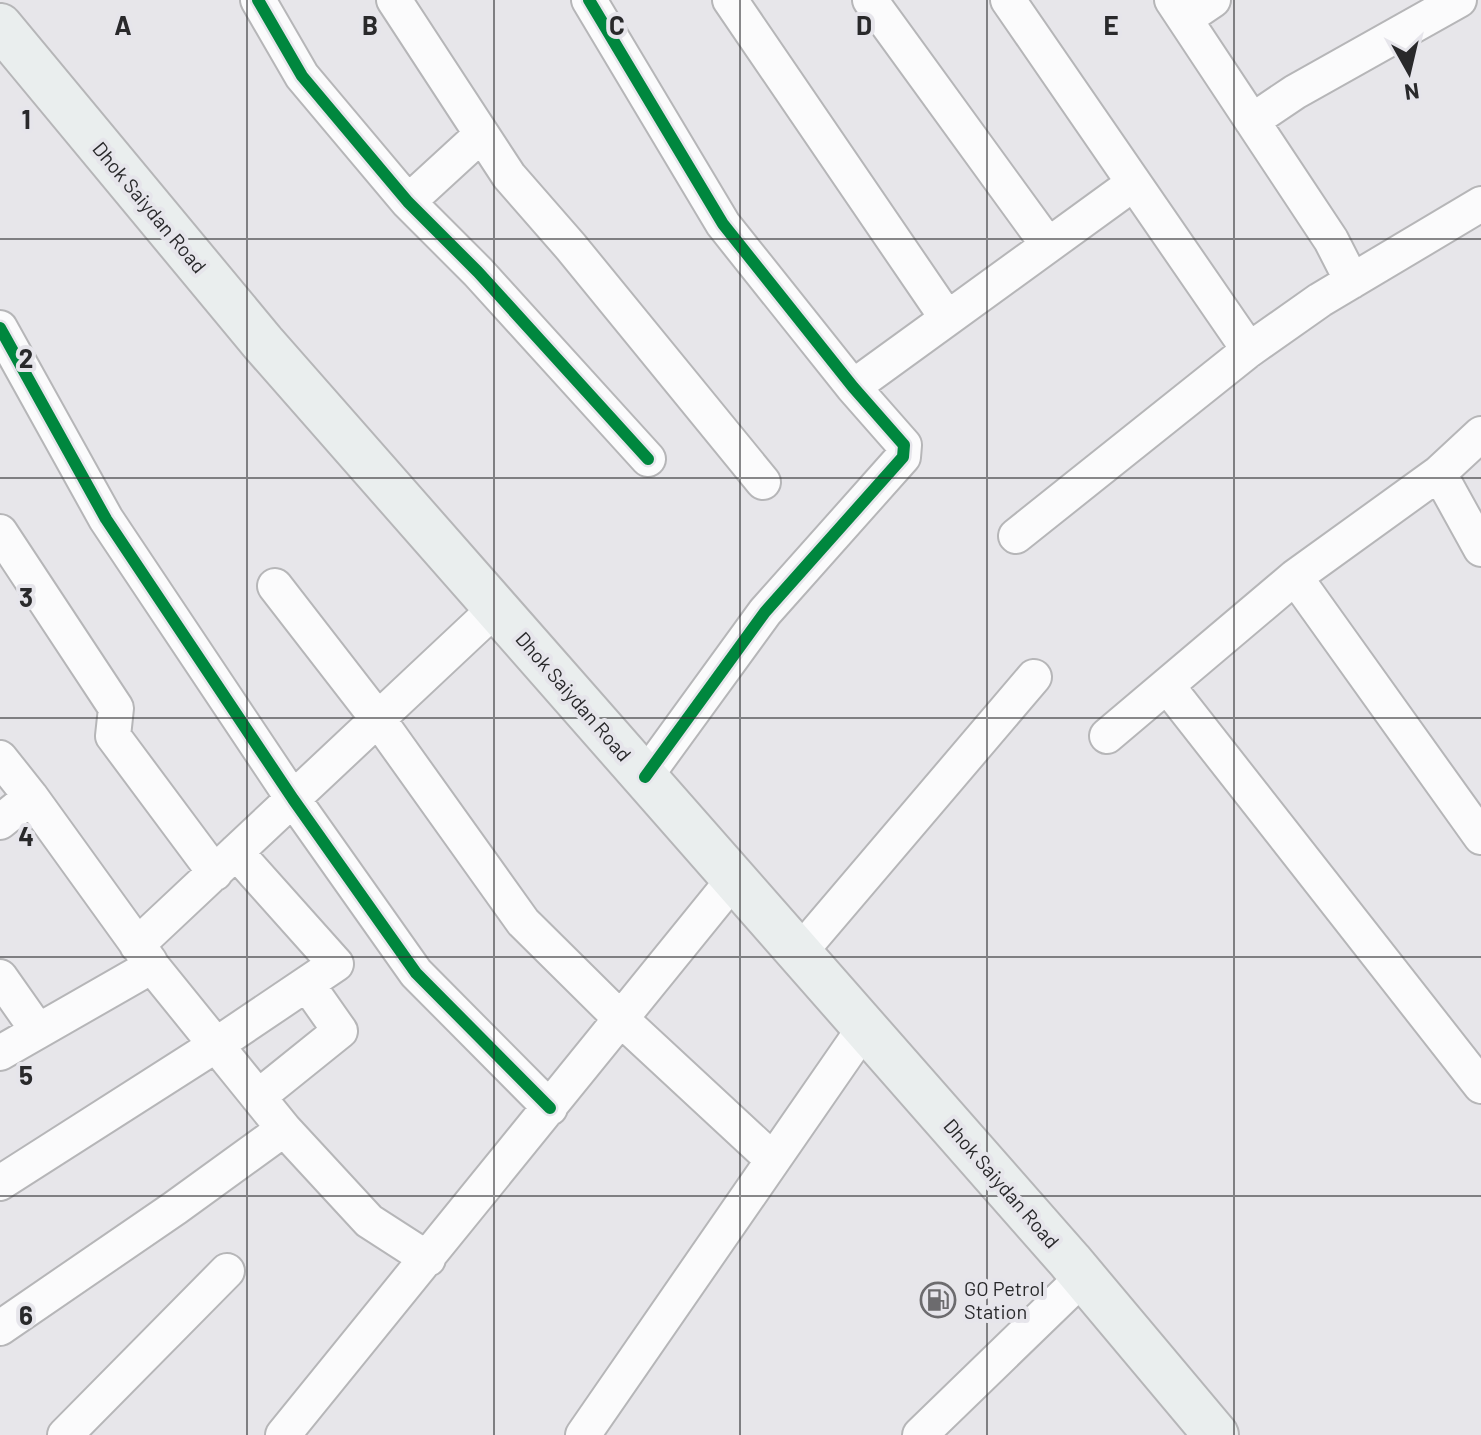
<svg xmlns="http://www.w3.org/2000/svg" width="1481" height="1435" viewBox="0 0 1481 1435" font-family="Barlow,sans-serif">
	<rect width="100%" height="100%" fill="#e7e6ea"/>
	<g fill="none" stroke-linecap="round" stroke-linejoin="round">
		<g stroke="#b6b6b8" stroke-width="38">
			<path id="street" d="M258,0L302,76L408,202L478,272L648,459
				M394,0L509,176L571,247L763,482
				M589,0L723,224L853,387L904,445L903,457L765,612L645,777
				M730,0L947,318
				M870,0L1048,245
				M1008,0L1249,350
				M1172,0L1331,240L1352,281
				M1185,19L1213,0
				M1252,121L1295,92L1459,0
				M408,202L481,135
				M0,328L106,519L293,799L416,973L550,1108
				M853,387L1134,183
				M1439,473L1481,549
				M0,532L116,708L113,736L215,873
				M1016,536L1249,350L1320,300L1481,204
				M1295,577L1481,837
				M275,586L378,719L523,922L621,1019L773,1160
				M1168,687L1481,1086
				M1107,736L1295,577L1439,473L1481,434
				M0,758L31,797
				M0,822L31,797L150,962
				M137,945L496,608
				M799,953L1034,677
				M0,977L38,1031
				M0,1053L152,966L216,1045L336,964L236,852
				M258,1097L340,1031L307,984
				M0,1183L216,1045L284,1129
				M0,1328L175,1208L284,1129L369,1221L428,1259
				M65,1435L227,1271
				M283,1435L734,879
				M583,1435L865,1027
				M920,1435L1083,1277"/>
		</g>
		<g stroke="#b6b6b8" stroke-width="48">
			<path id="secondary" d="M0,26L263,343L1070,1261L1216,1435"/>
		</g>
		<use href="#street" stroke="#fbfbfc" stroke-width="34"/>
		<use href="#secondary" stroke="#eaeeee" stroke-width="44"/>
		<g stroke="#e6e5eb" stroke-width="17">
			<path id="cycleway" d="M258,0L302,76L408,202L478,272L648,459
				M589,0L723,224L853,387L904,445L903,457L765,612L645,777
				M0,328L106,519L293,799L416,973L550,1108"/>
		</g>
		<use href="#cycleway" stroke="#00873e" stroke-width="12"/>
	</g>
	<path fill="none" stroke="#29292b" stroke-width="2" stroke-opacity="0.55" d="M247,0V1435M494,0V1435M740,0V1435M987,0V1435M1234,0V1435M0,239H1481M0,478H1481M0,718H1481M0,957H1481M0,1196H1481"/>
	<defs>
		<g id="fuel-ring" transform="scale(1.8)"><circle r="9.5" fill="#e6e5eb" stroke="#6c6b6e" stroke-width="1.5"/><path d="M-5.5-6h7V0h2V4h1.3V-2.5L3-4.5l.8-.8L6-3V5H2.5V1h-1V6h-7ZM-4.2-4.7v3.2H.2V-4.7Z" fill="#6c6b6e"/></g>
	</defs>
	<g fill-rule="evenodd">
		<use href="#fuel-ring" x="938" y="1300"/>
	</g>
	<g text-anchor="middle" dominant-baseline="central" stroke-width="8" stroke-linejoin="round" paint-order="stroke">
		<g font-size="20" fill="#29292b" stroke="#e6e5eb">
			<text transform="translate(150 207) rotate(50)">Dhok Saiydan Road</text>
			<text transform="translate(574 696) rotate(49)">Dhok Saiydan Road</text>
			<text transform="translate(1002 1183) rotate(49)">Dhok Saiydan Road</text>
		</g>
		<g font-size="20" fill="#29292b" stroke="#e6e5eb" text-anchor="start">
			<text x="964" y="1288">GO Petrol<tspan x="964" dy="23">Station</tspan></text>
		</g>
	</g>
	<g font-size="26" text-anchor="middle" font-weight="bold" fill="#29292b" stroke="#e6e5eb" stroke-width="8" stroke-linejoin="round" paint-order="stroke">
		<text x="123" y="35">A</text>
		<text x="370" y="35">B</text>
		<text x="617" y="35">C</text>
		<text x="864" y="35">D</text>
		<text x="1111" y="35">E</text>
		<text x="26" y="129">1</text>
		<text x="26" y="368">2</text>
		<text x="26" y="607">3</text>
		<text x="26" y="846">4</text>
		<text x="26" y="1085">5</text>
		<text x="26" y="1325">6</text>
	</g>
	<g transform="translate(1409 72) rotate(172)" stroke="#e6e5eb" stroke-width="6" paint-order="stroke">
	<path d="M0-6L14 30L0 20L-14 30Z" fill="#29292b"/>
	<text y="-12" font-size="22" font-weight="bold" text-anchor="middle" fill="#29292b">N</text>
	</g>
</svg>
